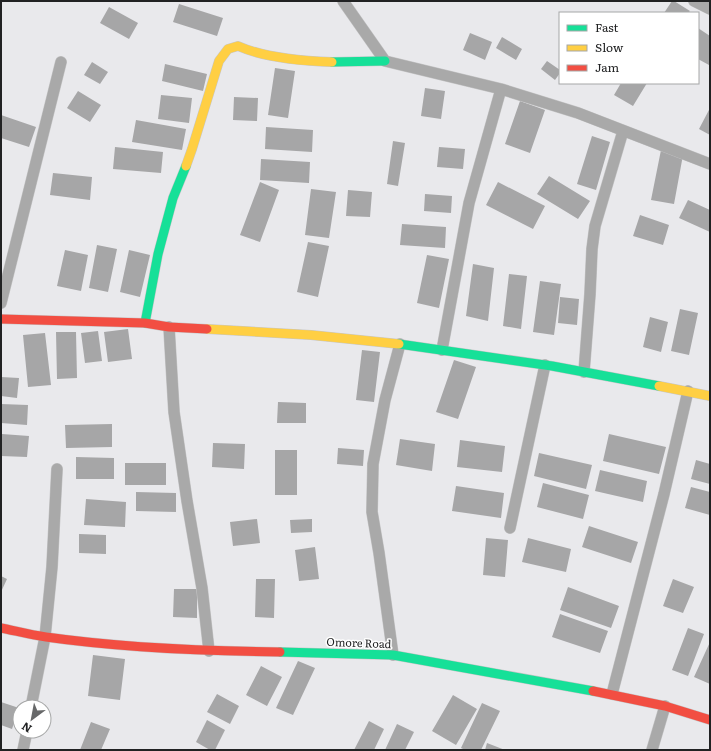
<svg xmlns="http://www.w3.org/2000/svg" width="711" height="751" viewBox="0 0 711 751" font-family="Literata,serif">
	<rect width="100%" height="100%" fill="#e9e9ec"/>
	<path fill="#a6a6a7" d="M672,1H674L690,11L688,13H664Z
		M179,4L223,18L217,36L173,22Z
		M109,7L138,23L129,39L100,23Z
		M698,28L710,36V63L709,65L698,59Z
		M470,33L492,42L485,60L463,50Z
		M502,37L522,49L516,60L496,48Z
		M547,61L560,70V73L555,80L541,69Z
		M92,62L108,72L100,84L84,75Z
		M165,64L207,74L203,91L162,81Z
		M275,68L295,71L288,118L268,115Z
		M621,83H647L633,106L614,95Z
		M425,88L445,91L441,119L421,116Z
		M78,91L101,105L90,122L67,108Z
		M161,95L192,98L189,123L158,119Z
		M234,97L258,98L257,121L233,120Z
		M520,101L545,110L530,153L505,144Z
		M710,108V135L699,129Z
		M1,115L36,127L29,147L1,138Z
		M136,120L186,129L182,150L132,142Z
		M266,127L313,130L312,152L265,149Z
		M592,136L610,142L596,190L577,184Z
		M393,141L405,143L398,186L387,184Z
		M115,147L163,152L161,173L113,169Z
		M439,147L465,149L463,169L437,167Z
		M661,150L683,155L674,204L651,200Z
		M261,159L310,162L309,183L260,180Z
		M53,173L92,177L90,200L50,195Z
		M549,176L590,201L578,219L537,194Z
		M260,182L279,190L260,242L240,235Z
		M498,182L545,206L533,229L486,205Z
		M311,189L336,192L329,238L305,235Z
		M348,190L372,192L370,217L346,216Z
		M425,194L452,196L451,213L424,211Z
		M688,200L710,210V232L679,218Z
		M640,215L669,225L663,245L633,236Z
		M402,224L446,227L445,248L400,245Z
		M308,242L329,246L318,297L297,292Z
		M97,245L117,249L108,292L89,288Z
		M65,250L88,255L81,291L57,286Z
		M129,250L150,255L140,297L120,292Z
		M427,255L449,259L439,308L417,303Z
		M473,264L494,268L488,321L466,316Z
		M509,274L527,276L521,329L503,326Z
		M540,281L561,284L554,335L533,332Z
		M560,297L579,299L577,325L558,323Z
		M680,309L698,313L689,355L671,351Z
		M650,317L668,322L661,352L643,347Z
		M128,329L132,359L108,362L104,332Z
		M98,331L102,361L85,363L81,333Z
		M56,332H76L77,378L57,379Z
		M45,333L51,385L28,387L23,335Z
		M362,350L380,352L374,402L356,400Z
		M454,360L476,367L458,419L436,412Z
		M1,377L19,378L17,398L1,396Z
		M278,402L306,403V423H277Z
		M1,404L28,405L27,425L1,423Z
		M112,424V447L66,448L65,425Z
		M2,434L29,436L27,457L1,456Z
		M609,434L666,447L659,474L603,461Z
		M400,439L435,444L432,471L396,465Z
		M460,440L505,446L502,472L457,467Z
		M213,443L245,444L244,469L212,467Z
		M338,448L364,450L363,466L337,464Z
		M275,450H297V495H275Z
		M539,453L592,465L586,489L534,476Z
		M76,457L114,458V479H76Z
		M696,460L710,464V484L691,479Z
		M125,463H166V485H125Z
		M600,470L647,481L643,502L595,491Z
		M543,483L589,495L583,519L537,507Z
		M456,486L504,493L501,518L452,511Z
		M691,487L710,492V515L685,508Z
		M136,492L176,493V512L136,511Z
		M86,499L126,502L125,527L84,525Z
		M257,519L260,543L233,546L230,522Z
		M312,519V532L291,533L290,520Z
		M589,526L638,542L631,563L582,547Z
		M79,534L106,535V554L79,553Z
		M486,538L508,540L505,577L483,575Z
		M528,538L571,549L566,572L522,562Z
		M315,547L319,579L299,581L295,550Z
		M1,576L7,579L1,592Z
		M256,579H275L274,618L255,617Z
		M673,579L694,587L683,613L663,606Z
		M568,587L619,606L611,628L560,610Z
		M174,589H197V618L173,617Z
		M560,614L608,631L600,653L552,637Z
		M688,628L704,634L688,676L672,670Z
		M710,642V684L694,677Z
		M93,655L125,659L120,700L88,696Z
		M298,661L315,668L293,715L276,708Z
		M261,666L282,677L267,706L246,695Z
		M217,694L239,706L230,724L207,712Z
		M453,695L477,709L456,745L432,731Z
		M1,702L19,708L12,729L1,725Z
		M482,703L500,711L481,750H465L461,748Z
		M207,720L225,730L215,750H210L196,742Z
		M369,721L384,729L374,750H354Z
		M91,722L110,729L101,750H80Z
		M397,724L414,732L405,750H385Z
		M487,743L505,750H485Z"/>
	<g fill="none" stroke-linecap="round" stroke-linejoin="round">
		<g stroke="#c6c6c7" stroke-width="12">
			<path id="street" d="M343,1L385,61L501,89L578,113L710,164
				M694,1L710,9
				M1,303L61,62
				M169,327L174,412L187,501L202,588L209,651
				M442,350L469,203L501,89
				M584,372L590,294L592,249L595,226L623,131
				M510,528L545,365
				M393,655L379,553L372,512L373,464L385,400L400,344
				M612,694L664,494L688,391
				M31,707L45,637L52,567L57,469
				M23,750L27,731
				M652,750L665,706"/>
		</g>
		<g stroke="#c6c6c7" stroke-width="10">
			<path id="fast" d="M332,62L385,61
				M145,323L158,254L173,198L186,166
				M399,344L552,366L659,386
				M280,652L393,655L593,691"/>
		</g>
		<g stroke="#c6c6c7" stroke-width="10">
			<path id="slow" d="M186,166L192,149L219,61L228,49L238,46C265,58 303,61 332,62
				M207,329L311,335L399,344
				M659,386L710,396"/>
		</g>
		<g stroke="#c6c6c7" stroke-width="10">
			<path id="jam" d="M1,319L145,323L169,327L207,329
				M1,628C16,631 31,635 46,637C123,648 202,651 280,652
				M593,691L665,706L710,720"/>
		</g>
		<use href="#street" stroke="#a9a9a9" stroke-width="11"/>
		<use href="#fast" stroke="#16e098" stroke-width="9"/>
		<use href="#slow" stroke="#ffcf43" stroke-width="9"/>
		<use href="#jam" stroke="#f24e42" stroke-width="9"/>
	</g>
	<g text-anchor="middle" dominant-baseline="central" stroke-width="3" stroke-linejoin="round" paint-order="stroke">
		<g font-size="11" fill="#212223" stroke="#fff">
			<text transform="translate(359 642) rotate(2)">Omore Road</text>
		</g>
	</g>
	<rect width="711" height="751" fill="none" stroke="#212223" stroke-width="4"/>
	<rect x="559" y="12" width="140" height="72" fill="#ffffff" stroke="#a6a7a7"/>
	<rect x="567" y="25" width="20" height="6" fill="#16e098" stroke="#a6a7a7"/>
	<text x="595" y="32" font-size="12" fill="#212223">Fast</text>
	<rect x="567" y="45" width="20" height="6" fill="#ffcf43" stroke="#a6a7a7"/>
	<text x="595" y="52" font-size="12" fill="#212223">Slow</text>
	<rect x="567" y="65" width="20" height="6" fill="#f24e42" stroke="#a6a7a7"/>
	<text x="595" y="72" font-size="12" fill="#212223">Jam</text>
	<g transform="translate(32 719) rotate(212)"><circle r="19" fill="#ffffff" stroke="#a6a7a7"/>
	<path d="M0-3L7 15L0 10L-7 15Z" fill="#676869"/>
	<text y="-6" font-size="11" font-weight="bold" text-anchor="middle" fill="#212223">N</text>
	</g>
</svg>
